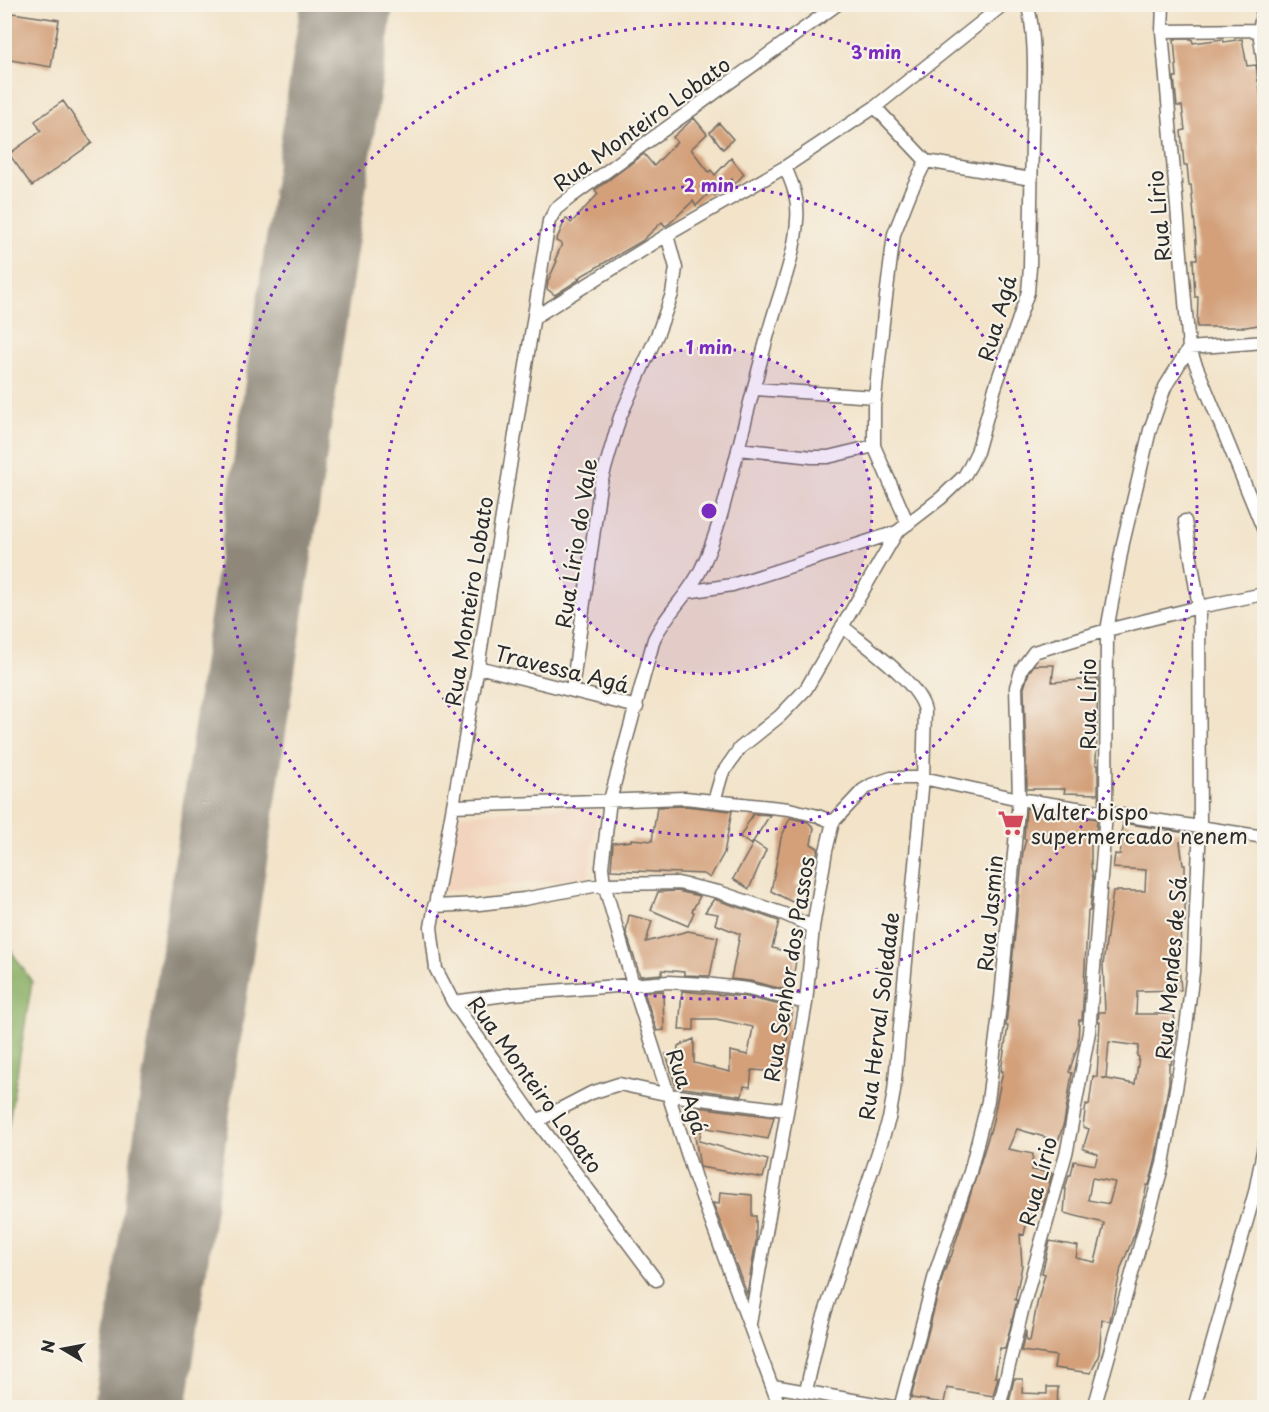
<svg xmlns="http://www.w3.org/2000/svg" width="1269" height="1412" viewBox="0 0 1269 1412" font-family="'Playpen Sans',sans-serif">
	<rect width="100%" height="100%" fill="#f7f3e8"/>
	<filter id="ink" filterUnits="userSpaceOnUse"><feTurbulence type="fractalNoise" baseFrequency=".0167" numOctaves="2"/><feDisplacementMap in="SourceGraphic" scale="12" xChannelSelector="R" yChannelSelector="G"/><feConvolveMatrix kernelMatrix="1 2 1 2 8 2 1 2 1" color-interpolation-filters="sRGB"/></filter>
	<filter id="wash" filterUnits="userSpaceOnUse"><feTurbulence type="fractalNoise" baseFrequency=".008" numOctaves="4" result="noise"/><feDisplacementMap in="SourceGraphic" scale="24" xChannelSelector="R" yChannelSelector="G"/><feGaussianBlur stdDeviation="1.35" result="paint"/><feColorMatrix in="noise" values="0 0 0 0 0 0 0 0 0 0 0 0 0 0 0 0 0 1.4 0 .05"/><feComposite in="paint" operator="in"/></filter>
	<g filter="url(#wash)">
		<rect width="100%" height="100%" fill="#f2e3c9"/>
		<path fill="#f2d4be" d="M598,804L588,877L445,891L459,815Z"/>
		<path fill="#87ad62" stroke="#596c46" stroke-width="1.5" d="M5,942L32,982L5,1146Z"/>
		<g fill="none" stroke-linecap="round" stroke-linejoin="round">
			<path stroke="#8e877a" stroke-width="36" d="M335,4L342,36"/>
			<path stroke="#8e877a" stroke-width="92" d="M140,1408L347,4"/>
		</g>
		<g id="blocks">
			<path fill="#d3a07a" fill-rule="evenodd" d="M12,13L59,20L51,67L4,59Z
				M1174,39H1192L1193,43L1223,39L1224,42L1242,39L1247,66L1256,65L1258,81H1259L1264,131V143L1260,144L1264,179V324L1246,327H1197L1198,297H1195L1193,259H1197L1195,226L1191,185H1189L1187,165H1184L1181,131L1185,130L1182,106H1177L1174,77H1177Z
				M63,101L92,143L32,186L9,154L41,131L35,121Z
				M694,118L707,134L691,149L709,172L711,170L715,175L731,158L744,174L735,184L732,179L715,196L711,191L696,206L693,201L669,224L665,226L662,222L642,241L578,278L580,279L555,295L547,289L548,281L557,261L555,260L562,244L556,241L566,218L571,223L598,194L595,190L644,154L654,166L677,142L673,137Z
				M719,123L733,139L723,149L710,132Z
				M1034,665H1054L1052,682L1098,679L1096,765H1098V794L1064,793L1065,789H1027L1024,688L1029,672Z
				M685,806L732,811L724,853L710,878L704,874L611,870L613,843L631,841V839L652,841L657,807Z
				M1026,808L1097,819L1096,832H1091V866L1093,878L1090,911H1088L1082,1020H1079L1078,1045L1069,1072L1072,1073L1064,1123L1058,1141L1017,1129L1008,1149L1033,1154L1031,1170L1052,1173L1042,1210L1036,1209L1033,1221L1027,1220L1024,1235L1020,1234L1022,1266L1015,1300H1017L1005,1349L1000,1348L995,1377H998L993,1396L947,1388L944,1403L911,1398L943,1275L950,1257H951L992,1125L1003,1071H1001L1008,1026H1006L1023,851L1026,839H1024Z
				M753,814L770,815L751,845L740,837Z
				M790,818L808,822L814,828L811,844L818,848L816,858L810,854L795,885L800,887L792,902L771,891L781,838Z
				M1123,823L1186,833V842H1180L1183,865H1185V922L1180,921L1181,954H1178L1181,990L1137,991L1136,1014H1174L1176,1035L1171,1064H1169V1083L1155,1162L1149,1185H1147L1135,1233L1121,1268L1110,1321L1102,1320L1099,1354L1091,1373L1054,1368L1056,1356L1021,1351L1026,1331V1341H1030L1037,1304L1045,1274L1042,1273L1050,1241L1078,1246L1076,1258L1095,1262L1103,1229L1104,1223L1064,1213L1066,1189H1065L1069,1175H1071L1074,1161L1095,1165L1098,1154L1083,1149L1089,1129L1083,1127L1086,1104L1089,1105L1093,1076L1097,1077L1100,1022H1098L1099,1012H1105L1103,965L1113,891H1145L1146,870L1113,868L1115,854L1120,855L1123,833H1121ZM1109,1042L1139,1046L1137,1056L1139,1057L1135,1084L1102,1078H1106ZM1092,1178L1115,1182L1109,1204L1088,1200Z
				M754,842L766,850L749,889L733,879Z
				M677,891L700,896L692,911L694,912L688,926L651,910L658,892Z
				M714,899L779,921L772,948L797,954L791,991L750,981L731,979L740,934L715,924L718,914L705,912Z
				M629,915L652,921L646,942L688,931L718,937L710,976L684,975V972L662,970V974L640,976L626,932Z
				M663,991L664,1030L657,1031L644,992Z
				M682,991L747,997L792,1008L782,1072L752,1070L750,1087L744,1086L742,1096L676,1087L666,1054L677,1055L678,1046L694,1039V1063L730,1072V1051L748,1055L753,1027L716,1019H694V1030H679Z
				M690,1106L774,1117L768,1139L702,1127L699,1141L768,1160L763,1178L700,1167Z
				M720,1192L752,1195V1216H756V1241L747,1294L713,1203L719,1204Z
				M1014,1379H1023L1022,1393L1047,1394V1387H1058L1057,1407H1008Z"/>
		</g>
	</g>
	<g filter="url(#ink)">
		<use href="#blocks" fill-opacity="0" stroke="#716b62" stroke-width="1.5"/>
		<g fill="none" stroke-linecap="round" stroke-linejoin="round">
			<g stroke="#716b62" stroke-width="15">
				<path id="street" d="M1264,4L1259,31L1264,66
					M1162,31L1264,30
					M875,107L926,161L1031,179
					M535,317L667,235L785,167L875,107L1004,4
					M1264,342L1189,348L1264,531
					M755,389L875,397
					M738,449L812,457H828L874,446
					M908,524L874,446V407L884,313L894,234L911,191L926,161
					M687,592L732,585L897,532
					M478,667L637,707
					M572,690L600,486L620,417L658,333L672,294L676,268L667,235
					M714,801L722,774L740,748L780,716L806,689L897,532L941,498L964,476L970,466L977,452L995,388L1028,292L1030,268C1031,225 1031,181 1032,138C1033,102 1038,38 1027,4
					M453,806L685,798L789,809L818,816L833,822
					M434,906L479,904L524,899L604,884L678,883L719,892L784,914L813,927
					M453,1002L513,994L668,982L705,984L748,989L806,1003
					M537,1121L591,1093L619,1084L670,1095L786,1110
					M656,1280L537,1121L453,1002L436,969L431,927L478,667L549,221L556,209L571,197L838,4
					M750,1324L806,1003L813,927L826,851L833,822L863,790L871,785L891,778H923L1019,799L1264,837
					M773,1386L898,1408
					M806,1391L821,1325L889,1119L894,1091L923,778L925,711C920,683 865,645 842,626
					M780,1408L695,1178L633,984L604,884L602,867L610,800L654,639C667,612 690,594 702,567C719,531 727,492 737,454C747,414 757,374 768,334C778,296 795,259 797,220C799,200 793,185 785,167
					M900,1408L936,1271L970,1172L988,1101L1001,998L1019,799L1016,687L1022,668L1034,652L1107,630L1199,607L1264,594
					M999,1408L1022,1311L1067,1150L1089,1032L1106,813L1107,630L1123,543L1150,430L1165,387L1189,348L1162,31L1163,4
					M1094,1408L1163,1164L1184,1043L1193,972L1200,826L1199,607L1185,521
					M1194,1408L1255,1192L1264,1146"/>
			</g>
			<use href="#street" stroke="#fff" stroke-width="12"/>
		</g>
	</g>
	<circle cx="709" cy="511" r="163" fill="#7b2cbf" fill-opacity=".12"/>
	<g fill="none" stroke="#7b2cbf" stroke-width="3" stroke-dasharray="3 6">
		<circle cx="709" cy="511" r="163"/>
		<circle cx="709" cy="511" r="325"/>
		<circle cx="709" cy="511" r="488"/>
	</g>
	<defs>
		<g id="supermarket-bare" transform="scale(2.07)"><path d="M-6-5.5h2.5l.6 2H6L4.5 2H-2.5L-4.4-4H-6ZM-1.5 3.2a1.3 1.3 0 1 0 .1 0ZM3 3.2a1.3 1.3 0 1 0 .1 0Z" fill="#d1495b" stroke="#f7f3e8" stroke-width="2.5" paint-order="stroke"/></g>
	</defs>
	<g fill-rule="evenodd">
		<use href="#supermarket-bare" x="1011" y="823"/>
	</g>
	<g text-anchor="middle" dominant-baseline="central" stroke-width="4.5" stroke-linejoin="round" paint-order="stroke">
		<g font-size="21" fill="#2b2b2b" stroke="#f7f3e8">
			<text transform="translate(641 123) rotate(-36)">Rua Monteiro Lobato</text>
			<text transform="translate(1158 216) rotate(-95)">Rua Lírio</text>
			<text transform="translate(996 318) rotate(-74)">Rua Agá</text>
			<text transform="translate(575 543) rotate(-81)">Rua Lírio do Vale</text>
			<text transform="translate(468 601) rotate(-81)">Rua Monteiro Lobato</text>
			<text transform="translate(562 668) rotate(14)">Travessa Agá</text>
			<text transform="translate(1087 704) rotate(-90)">Rua Lírio</text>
			<text transform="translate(989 913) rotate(-85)">Rua Jasmin</text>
			<text transform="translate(1170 968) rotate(-85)">Rua Mendes de Sá</text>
			<text transform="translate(788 969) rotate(-81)">Rua Senhor dos Passos</text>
			<text transform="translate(878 1016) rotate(-83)">Rua Herval Soledade</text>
			<text transform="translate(536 1084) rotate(54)">Rua Monteiro Lobato</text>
			<text transform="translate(688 1091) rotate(72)">Rua Agá</text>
			<text transform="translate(1037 1181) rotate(-75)">Rua Lírio</text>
		</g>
		<g font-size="21" fill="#2b2b2b" stroke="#f7f3e8" text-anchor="start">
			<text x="1031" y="811">Valter bispo<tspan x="1031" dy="24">supermercado nenem</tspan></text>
		</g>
	</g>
	<circle cx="709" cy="511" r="9" fill="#7b2cbf" stroke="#f7f3e8" stroke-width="3"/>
	<g font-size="18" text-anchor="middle" font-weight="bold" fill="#7b2cbf" stroke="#f7f3e8" stroke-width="4.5" stroke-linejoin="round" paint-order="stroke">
		<text x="876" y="59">3 min</text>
		<text x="709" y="192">2 min</text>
		<text x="709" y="354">1 min</text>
	</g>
	<rect width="1269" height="1412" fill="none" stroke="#f7f3e8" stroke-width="24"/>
	<g transform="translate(63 1349) rotate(280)" stroke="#f7f3e8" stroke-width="4.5" paint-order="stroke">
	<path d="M0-4.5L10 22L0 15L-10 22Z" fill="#2b2b2b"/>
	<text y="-9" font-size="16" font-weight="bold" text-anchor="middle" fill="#2b2b2b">N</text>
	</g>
</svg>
